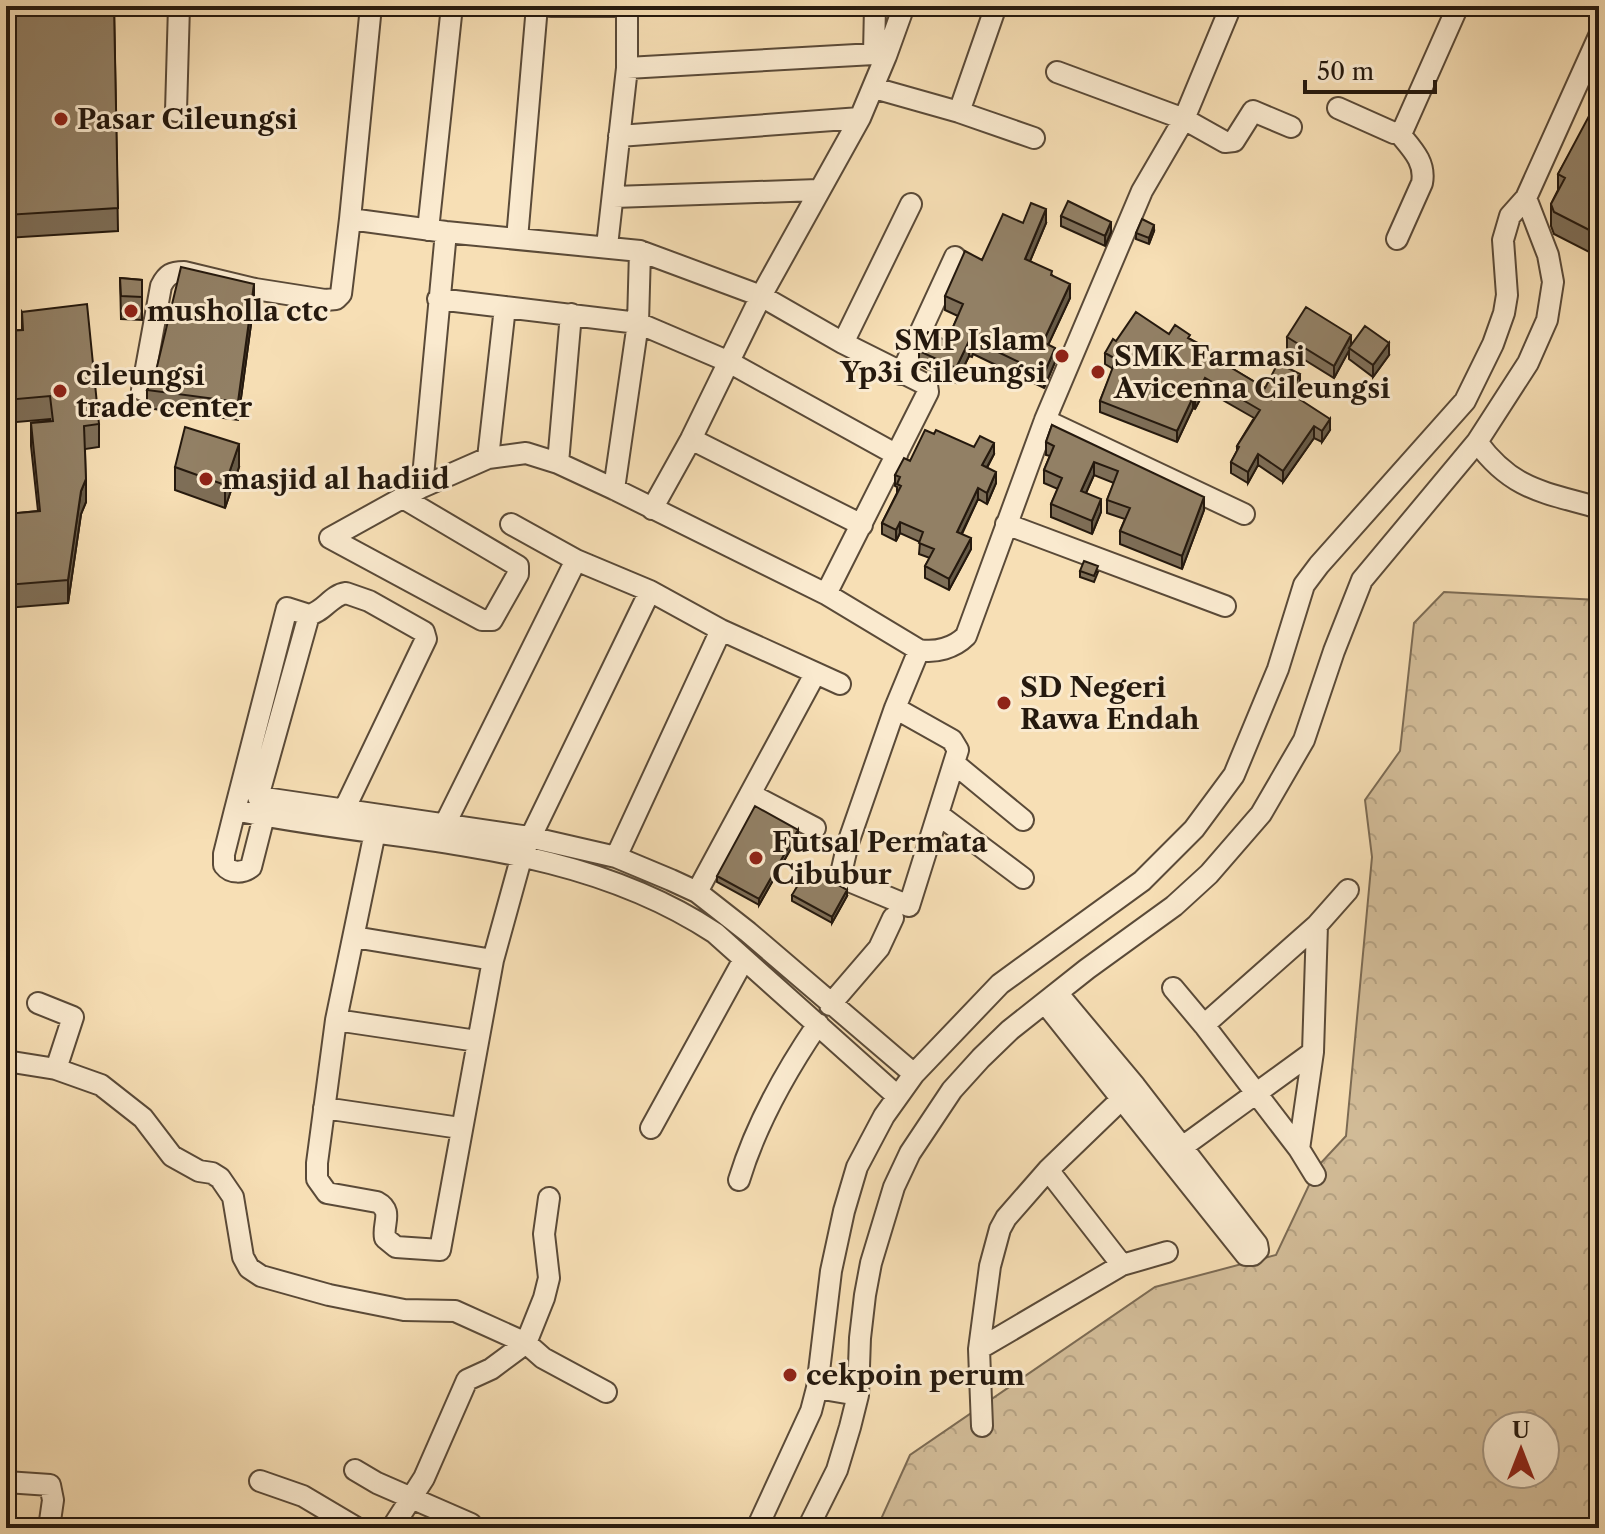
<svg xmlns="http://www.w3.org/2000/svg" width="1605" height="1534" viewBox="0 0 1605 1534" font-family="'Libre Caslon Text',serif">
	<defs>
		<pattern id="forest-crowns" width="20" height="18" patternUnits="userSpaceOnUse" patternTransform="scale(2)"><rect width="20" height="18" fill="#d3bd99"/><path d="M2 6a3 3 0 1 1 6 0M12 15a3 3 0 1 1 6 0" fill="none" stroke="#b5a283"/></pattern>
	</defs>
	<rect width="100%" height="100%" fill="#f7dfb5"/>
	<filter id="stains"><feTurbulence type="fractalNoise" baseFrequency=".0025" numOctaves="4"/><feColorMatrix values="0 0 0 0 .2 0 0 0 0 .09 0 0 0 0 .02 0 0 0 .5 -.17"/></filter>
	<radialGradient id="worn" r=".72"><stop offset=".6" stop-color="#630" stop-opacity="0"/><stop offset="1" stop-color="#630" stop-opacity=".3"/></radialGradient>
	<path fill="url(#forest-crowns)" stroke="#7c6b54" stroke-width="2" fill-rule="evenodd" d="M1444,592L1599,600V1528H877L910,1455L1155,1287L1276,1255L1318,1166L1346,1136L1372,857L1365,800L1400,751L1414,623ZM1497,1426H1545V1474H1497Z"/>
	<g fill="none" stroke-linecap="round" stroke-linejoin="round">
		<g stroke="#5a4a38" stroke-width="24">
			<path id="street" d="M371,6L350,219L446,232L640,251L761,296L843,343L927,385L928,392L826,594
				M551,6H621
				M874,54L875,6
				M627,68L874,54L886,56
				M1057,72L1184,119L1225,142L1234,141L1253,111L1291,127
				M874,88L959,112L1034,138
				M1338,108L1394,133L1402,132L1458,6
				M176,111L179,6
				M959,112L996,6
				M619,136L860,118
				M614,197L818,190
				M428,230L452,6
				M517,239L537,6
				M1397,239L1422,183C1426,162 1412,149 1399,133
				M607,246L627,68V6
				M438,299L638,323L640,251
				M843,343L911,204
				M901,374L955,257
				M142,390L161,286C167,274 172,272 184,272L255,289L325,300L336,299L341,294L350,219
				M1045,420L1244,514
				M691,439L862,525
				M1477,442C1513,491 1545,492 1599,508
				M488,458L505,307
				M558,463L571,314
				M422,487L446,232
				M614,489L638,323L727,361L897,455
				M652,509L691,439L761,296L860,118L886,56L904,6
				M511,524L576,560
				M1006,524L1225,606
				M330,538L422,487L488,458L526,453L558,463L614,489L826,594L919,650
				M330,538L482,620H492L518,574V566L403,498
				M309,615L258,797L529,837L616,857L671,880L697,892L748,932L914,1074
				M895,708L952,740L958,750L909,906L849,881L842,869L848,843L895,708L919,650C936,653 954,648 966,636L1045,420L1142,191L1184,119L1231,6
				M955,764L1023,820
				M750,794L815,828
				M235,810L224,854V865C231,874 243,873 251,867L264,816
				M344,810L426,639L424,632L369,601L346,593C331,595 325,611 309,615L287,608L235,810C399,844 571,838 715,933L896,1095
				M939,815L1023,878
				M444,826L576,560L650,591L721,630L840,684
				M375,832L336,1020L317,1163V1179L327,1193L377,1202C394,1211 382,1224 385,1238L396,1247L440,1250L493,960L522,855L650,591
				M616,857L721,630
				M697,892L815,674
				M354,937L493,960
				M1173,988L1204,1025L1317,925
				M38,1003L73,1017L56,1069
				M1045,1003L1246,1255H1253L1258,1250L1257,1244L1135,1086L1058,994
				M830,1005L879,948L893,918
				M336,1020L477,1041
				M1204,1025L1299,1149L1313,1052
				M6,1061L56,1069L101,1085L143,1118L172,1156L199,1171L212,1173L220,1178L233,1197L243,1257L249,1268L261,1276L329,1295L404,1310L455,1311L526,1343L543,1358L606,1392
				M324,1108L460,1128
				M651,1128L744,959
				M1299,1149L1315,1175
				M1174,1153L1313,1052L1317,925L1348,890
				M739,1180C756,1124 786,1071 818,1024
				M1122,1265L1167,1252
				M979,1349L1122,1265L1048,1170
				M817,1388L858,1395
				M982,1426L979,1349L990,1266L1000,1229L1006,1218L1048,1170L1132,1089
				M355,1470L377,1483L471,1524
				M260,1481L303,1496L357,1528
				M6,1482L50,1485L53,1500L49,1528
				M392,1528L424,1478L467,1380L491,1369L526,1343L544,1298L549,1278L544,1234L549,1198
				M757,1528L811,1411L817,1388L831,1271L844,1211L857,1167L884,1116L914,1074L1000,984L1142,881L1194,829L1234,775L1278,669L1304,585L1319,565L1465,401L1493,344L1504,313L1507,295L1503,240L1510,216L1526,198L1599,36
				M808,1528L837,1470L850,1427L858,1395L860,1338L865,1295L871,1263L894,1187L910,1153L952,1090L981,1058L1010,1030L1087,969L1174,906L1209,874L1261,814L1304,740L1334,651L1362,580L1477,442L1528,363L1547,320L1553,282L1548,255L1526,198"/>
		</g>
		<use href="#street" stroke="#faeacf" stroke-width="20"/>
	</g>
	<path fill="#7e6e57" stroke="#25190e" stroke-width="2" d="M6,6H114L118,231L6,238Z
		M1599,102V257L1554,234L1551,226V204L1558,190V174Z
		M1061,216L1111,232L1105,246L1061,226Z
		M1023,223H1046L1030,261L1052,275L1070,298L1048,345L1055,362L1044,388L973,354L972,357L969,356L956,383L919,365V351L947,341L958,316L945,310V296L982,260Z
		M1154,231L1149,244L1136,239V233Z
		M120,278L142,280V320L121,319Z
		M254,302L238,420L147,408V390Z
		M22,312L99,424V447L85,449L86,502L81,514L68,603L6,608V490L7,514L38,511L31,446V423L50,421V419L6,423V331L22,330Z
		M1169,334L1190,339L1223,363L1265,388L1300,386L1295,396L1330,430L1322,442L1314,438L1283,482L1258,465L1248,483L1231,473V462L1237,451V446L1254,418L1205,390L1195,409L1193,408L1177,442L1100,412V401L1113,369L1105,364V353L1116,341Z
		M1287,337L1351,345L1389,355L1373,377L1349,359V350L1334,378L1287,349Z
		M1052,425L1204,510L1182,569L1120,544V531L1125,519L1107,513V500L1114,483L1094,475L1086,493L1101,512L1092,534L1051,517V504L1058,489L1044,483V470L1050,456L1046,455V442Z
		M934,434L994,454L987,468L996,483L987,504L978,499L962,534L971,549L949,590L925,578V566L930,558L919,554L920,542L900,533L896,541L882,534V523L897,493V487L895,486V475L910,461Z
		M175,467H239L225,508L175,490Z
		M1080,571L1098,572L1094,582L1080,577Z
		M798,836L759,905L717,882V876Z
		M792,895L847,896L832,923L792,901Z"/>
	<path fill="#665a47" stroke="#25190e" stroke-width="2" d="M1046,209V223L1025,273V259Z
		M1111,222V232L1105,246V236Z
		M1154,225V231L1149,244V238Z
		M254,284V302L238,420V402Z
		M1070,284V298L1043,356V342Z
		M1351,335V347L1334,378V366Z
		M969,341V356L956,383V368Z
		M1389,343V355L1373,377V365Z
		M1055,348V362L1044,388V374Z
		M1300,374V386L1290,404V393Z
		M1205,378V390L1195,409V398Z
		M1193,397V408L1177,442V431Z
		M1330,419V430L1322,442V431Z
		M1314,426V438L1283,482V471Z
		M994,443V454L982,476V465Z
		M239,444V467L225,508V485Z
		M1258,454V465L1248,483V472Z
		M1094,462V475L1081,504V491Z
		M996,472V483L987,504V493Z
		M86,479V502L81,514L68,603V580L81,491Z
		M978,488V499L957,543V532Z
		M1204,497V510L1182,569V556Z
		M1101,499V512L1092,534V521Z
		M900,522V533L896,541V530Z
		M971,538V549L949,590V579Z
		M798,830V836L759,905V899Z
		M847,890V896L832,923V917Z"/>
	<path fill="#928065" stroke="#25190e" stroke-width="2" d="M6,6H114L118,208L6,215Z
		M1597,101L1599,102V235L1554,212L1551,204L1565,178L1558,174Z
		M1068,201L1111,222L1105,236L1061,216Z
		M1031,203L1046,209L1025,259L1052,271L1051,275L1070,284L1043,342L1055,348L1044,374L973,340L972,343L969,341L956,368L919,351L928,332L947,341L963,304L945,296L965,251L982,260L1003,214L1023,223Z
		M1142,219L1154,225L1149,238L1136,233Z
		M181,267L254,284L238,402L147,390L155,375Z
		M120,278L142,280V297L121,296Z
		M87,304L99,424L84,426L86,479L81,491L68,580L6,585V490L7,514L40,511L31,423L53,421L50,396L6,400V331L23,330L22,312Z
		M1306,307L1351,335L1334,366L1287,337Z
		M1136,312L1169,334L1175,325L1190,335L1188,338L1223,356L1220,361L1265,388L1278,363L1300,374L1290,393L1330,419L1322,431L1314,426L1283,471L1258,454L1248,472L1231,462L1239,447L1237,446L1260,410L1205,378L1195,398L1193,397L1177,431L1100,401L1116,359L1105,353L1113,339L1116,341Z
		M1365,326L1389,343L1373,365L1349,348Z
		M1052,425L1204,497L1182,556L1120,531L1130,508L1107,500L1118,471L1094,462L1081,491L1101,499L1092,521L1051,504L1062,478L1044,470L1054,446L1046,442Z
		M185,427L239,444L225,485L175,467Z
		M925,430L934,434L936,430L974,447L980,436L994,443L982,465L996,472L987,493L978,488L957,532L971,538L949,579L925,566L934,549L919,543L923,532L900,522L896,530L882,523L901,486L897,484L900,477L895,475L904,458L910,461Z
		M1084,561L1098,566L1094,576L1080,571Z
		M755,806L798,830L759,899L717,876Z
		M808,868L847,890L832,917L792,895Z"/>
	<g fill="#8f2418" stroke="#faeacf" stroke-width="3">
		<circle cx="61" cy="119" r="8"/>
		<circle cx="131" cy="311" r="8"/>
		<circle cx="1062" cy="356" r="8"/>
		<circle cx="1098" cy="372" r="8"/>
		<circle cx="60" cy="391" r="8"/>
		<circle cx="206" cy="479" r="8"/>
		<circle cx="1004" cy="703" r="8"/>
		<circle cx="756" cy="858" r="8"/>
		<circle cx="790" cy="1375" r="8"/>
	</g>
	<g text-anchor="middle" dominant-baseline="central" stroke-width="6" stroke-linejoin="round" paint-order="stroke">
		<g font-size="28" font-weight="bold" fill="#25190e" stroke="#faeacf" text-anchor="start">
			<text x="77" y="119">Pasar Cileungsi</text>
			<text x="147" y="311">musholla ctc</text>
			<text x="1046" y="340" text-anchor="end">SMP Islam<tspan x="1046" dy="32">Yp3i Cileungsi</tspan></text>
			<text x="1114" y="356">SMK Farmasi<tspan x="1114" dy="32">Avicenna Cileungsi</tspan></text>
			<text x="76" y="375">cileungsi<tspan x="76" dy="32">trade center</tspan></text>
			<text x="222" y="479">masjid al hadiid</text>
			<text x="1020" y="687">SD Negeri<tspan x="1020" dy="32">Rawa Endah</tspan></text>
			<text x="772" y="842">Futsal Permata<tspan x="772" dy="32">Cibubur</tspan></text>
			<text x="806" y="1375">cekpoin perum</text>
		</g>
	</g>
	<rect width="1605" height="1534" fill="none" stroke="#f7dfb5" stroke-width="32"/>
	<rect x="8" y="8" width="1589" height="1518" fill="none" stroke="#25190e" stroke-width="4"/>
	<rect x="16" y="16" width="1573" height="1502" fill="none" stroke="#25190e" stroke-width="2"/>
	<g transform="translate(1521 1450)"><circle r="38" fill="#faeacf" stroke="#a59682" stroke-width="2"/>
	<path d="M0-6L14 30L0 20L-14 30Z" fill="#8f2418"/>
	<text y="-12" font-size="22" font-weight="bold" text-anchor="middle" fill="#25190e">U</text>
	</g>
	<path d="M1305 80v12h130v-12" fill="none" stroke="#25190e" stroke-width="4"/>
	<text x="1317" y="80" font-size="24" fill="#25190e" stroke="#faeacf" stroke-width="6" paint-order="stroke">50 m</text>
	<rect width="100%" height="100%" filter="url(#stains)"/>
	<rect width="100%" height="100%" fill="url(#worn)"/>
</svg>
